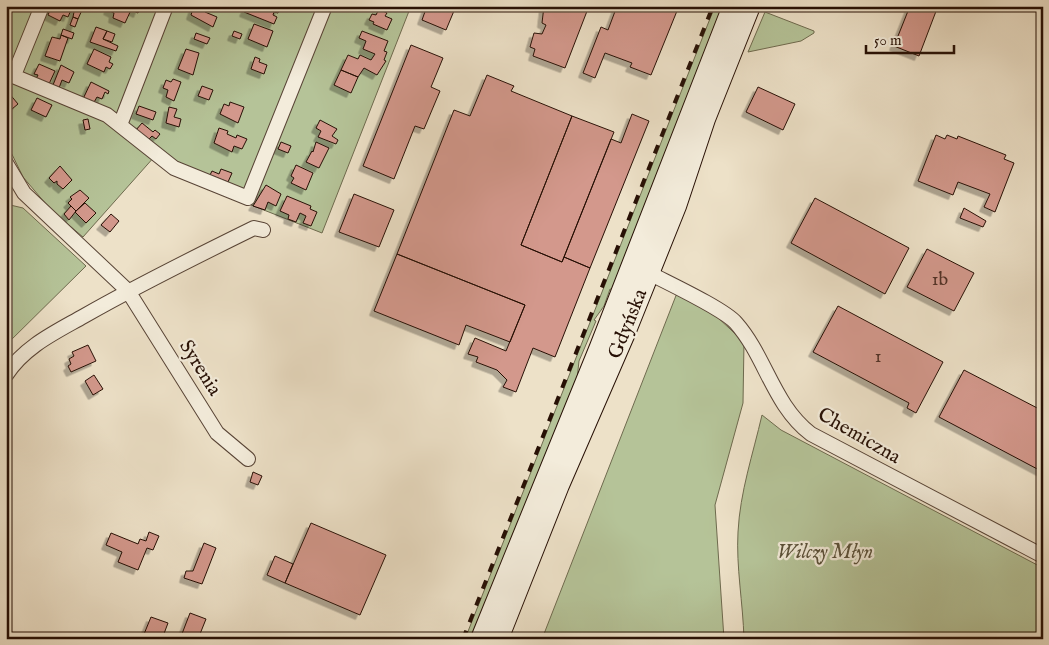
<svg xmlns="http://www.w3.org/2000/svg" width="1049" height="645" viewBox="0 0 1049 645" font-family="'IM FELL English',serif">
	<defs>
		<filter id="shadow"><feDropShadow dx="-4.5" dy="4.5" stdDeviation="0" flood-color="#0004"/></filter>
	</defs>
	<rect width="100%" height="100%" fill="#ede1c8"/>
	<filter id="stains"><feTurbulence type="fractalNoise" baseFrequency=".004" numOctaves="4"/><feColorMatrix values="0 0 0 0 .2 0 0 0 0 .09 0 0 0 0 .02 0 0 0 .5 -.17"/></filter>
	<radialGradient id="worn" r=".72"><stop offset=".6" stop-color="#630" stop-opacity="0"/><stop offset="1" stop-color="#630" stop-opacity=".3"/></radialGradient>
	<path fill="#b5c398" stroke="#6e6a4e" d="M6,6H411L322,233L241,201L155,156L83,237L51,210L23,177L6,142Z
		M715,6H725L614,290L610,289L604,306L594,320L596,321L579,361L577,379L473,639H465Z
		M765,12L814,31V33L801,41L748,52Z
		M6,204L23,208L86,266L6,345Z
		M677,293L715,315L744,342L743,403L715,505L724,639H542Z
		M762,415L781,430L1043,568V639H744C743,603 736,567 738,532C740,492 753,454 762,415Z"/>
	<path fill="#d3988c" stroke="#271005" filter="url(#shadow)" d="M46,6H62L71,10L68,17L63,15L60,21L48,15L50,10L46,8Z
		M110,6H123L131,10L125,23L113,18L114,13L108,10Z
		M123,6H136L140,8L138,13Z
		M194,6H207L205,12L217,17L213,27L191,15Z
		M247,6H276L280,8L278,13L274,12L273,15L277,17L274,24L244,12Z
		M427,6H456L446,30L422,20Z
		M544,6H589L565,68L533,56L535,49L530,47L534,33L542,34L546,25L542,23Z
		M617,6H679L651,75L630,67L632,63L605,53L595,78L583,73L601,27L608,30Z
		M910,6H938L919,56L894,46Z
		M75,7L82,10L78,19L73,17Z
		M379,9L387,13L385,16L392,19L387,30L373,24L374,22L369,20L372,14L376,15Z
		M73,17L78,19L75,27L70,25Z
		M254,24L273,31L267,47L248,39Z
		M96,27L107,31L103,39L118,46L116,51L90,42Z
		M63,29L74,33L72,39L61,35Z
		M107,31L115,34L112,42L103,39Z
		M234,31L242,34L240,39L232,36Z
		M362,31L388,41L384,51L387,52L384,60L386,61L377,75L364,68L358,77L341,70L348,55L358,59L360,55L371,60L375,54L363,49L366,41L359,38Z
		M196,33L210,38L207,44L194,39Z
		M61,35L68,38L60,61L45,56L52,37L60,39Z
		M411,45L443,58L431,87L440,91L424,129L415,126L394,179L363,166Z
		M94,49L111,57L109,62L113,64L110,69L106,67L104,72L87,64Z
		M186,49L199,53L193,75L178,69Z
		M255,57L260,59L259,62L267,65L264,74L251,69Z
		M39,64L55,71L49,84L36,79L38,75L34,74Z
		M61,65L74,72L69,83L62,80L59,88L53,85Z
		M341,70L358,77L351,93L334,85Z
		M487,75L514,86L511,91L572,116L521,245L562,262L564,257L590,268L555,357L533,348L516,392L503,387L507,380L497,370L476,362L478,357L468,354L475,338L506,351L525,305L397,254L454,110L470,116Z
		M173,79L181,82L174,101L166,97L168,90L163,88L166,80L171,82Z
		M91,82L109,91L108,94L105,92L102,99L97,97L93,104L83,99Z
		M202,86L213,90L209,100L198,96Z
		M758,87L795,104L783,130L746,112Z
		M8,92L18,104L6,114V93Z
		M37,98L52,105L46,117L31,110Z
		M230,102L244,107L238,123L220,114L224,104L229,106Z
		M139,106L156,112L153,120L136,114Z
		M169,107L177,109L174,117L181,119L179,127L166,123Z
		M632,114L649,121L590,268L564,257L611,139L621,143Z
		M572,116L614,132L562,262L521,245Z
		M88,119L90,129L85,130L83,120Z
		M320,120L337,129L332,136L338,140L336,144L318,137L321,131L316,128Z
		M142,123L153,132L155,130L160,134L156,139L152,136L149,139L136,130Z
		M219,128L228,131L227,134L236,138L237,135L247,139L242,149L234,146L232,152L214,143Z
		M936,135L945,139L947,135L957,139L958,136L1006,155L1004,159L1014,163L995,212L984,207L990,194L958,182L953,195L918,181Z
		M281,142L291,146L288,153L278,149Z
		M316,142L329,148L319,168L306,162L312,151L313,152Z
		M296,165L313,173L306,190L291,183L294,178L291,176Z
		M60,166L72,180L63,189L57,184V181L54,183L49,178Z
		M221,169L232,173L228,182L210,175L212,171L219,174Z
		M266,185L281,194L276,206L268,202L265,210L253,206Z
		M80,190L89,198L76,211L68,203L72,199L70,197Z
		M354,194L394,210L379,247L339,232Z
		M287,196L311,206L310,209L317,212L311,226L303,223L306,216L300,213L296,222L288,219L289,215L280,211Z
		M815,198L909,248L885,294L791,243Z
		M85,203L96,213L86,223L75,212Z
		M71,206L76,211L69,220L64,214Z
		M964,208L986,221L983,227L960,218Z
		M111,214L119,221L110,232L101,225Z
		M927,249L974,273L954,311L907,287Z
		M397,254L525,305L510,342L466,325L459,345L374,311Z
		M838,306L943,362L916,413L907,408L909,403L813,352Z
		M88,345L96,361L71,372L68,366L71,364L69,359L74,356L72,352Z
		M964,370L1043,411V472L939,417Z
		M94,375L103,389L93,395L85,381Z
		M253,472L262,476L258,485L250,482Z
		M311,523L386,555L360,615L285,583Z
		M149,532L159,536L153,550L147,548L138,570L118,562L122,552L106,545L111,533L138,544L140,539L146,541Z
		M204,543L216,548L202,584L184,578L186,571H193Z
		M275,556L293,564L285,583L267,575Z
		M190,613L206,619L198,639H180Z
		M151,617L168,623L162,639H142Z"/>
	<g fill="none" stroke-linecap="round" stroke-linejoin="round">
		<g stroke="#584436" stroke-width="16">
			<path id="street" d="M6,73L107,115L174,168L248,198L325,6
				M14,75L42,6
				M120,125L166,6
				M6,163L24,193L128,291L217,433L248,459
				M649,273C668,283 724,309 736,323C766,357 773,405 811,434L1043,556
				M6,375C25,346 56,332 84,316C140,284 197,256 254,228L263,230"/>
		</g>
		<g stroke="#271005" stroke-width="22">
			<path id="secondary" d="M481,639L600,347L733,6
				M498,639L559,485L625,333L676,206L705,119L750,6"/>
		</g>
		<use href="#street" stroke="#f3ecdb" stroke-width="14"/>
		<use href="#secondary" stroke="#f3ecdb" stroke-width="20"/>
		<path stroke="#271005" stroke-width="4" stroke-dasharray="9 9" stroke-linecap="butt" d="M463,639L713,6"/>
	</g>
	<g text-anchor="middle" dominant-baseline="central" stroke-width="4.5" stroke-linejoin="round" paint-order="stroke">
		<g font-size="18" fill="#523227">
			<text x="940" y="280">1b</text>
			<text x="878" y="357">1</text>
		</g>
		<g font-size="20" fill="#271005" stroke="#f3ecdb">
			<text transform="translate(628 324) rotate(-68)">Gdyńska</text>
			<text transform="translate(200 368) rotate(58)">Syrenia</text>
			<text transform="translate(859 436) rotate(30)">Chemiczna</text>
		</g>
		<g font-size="20" font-style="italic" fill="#594f38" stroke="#f3ecdb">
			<text x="825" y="552">Wilczy Młyn</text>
		</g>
	</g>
	<rect width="1049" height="645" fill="none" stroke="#ede1c8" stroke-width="25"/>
	<rect x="8" y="8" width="1034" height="630" fill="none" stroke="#271005" stroke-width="2.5"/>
	<rect x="12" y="12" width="1024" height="620" fill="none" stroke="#271005"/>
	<path d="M866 45v8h88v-8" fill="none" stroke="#271005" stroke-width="2.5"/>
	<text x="874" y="45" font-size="15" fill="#271005" stroke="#f3ecdb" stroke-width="4" paint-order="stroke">50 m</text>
	<rect width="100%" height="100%" filter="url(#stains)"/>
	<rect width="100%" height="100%" fill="url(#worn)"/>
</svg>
